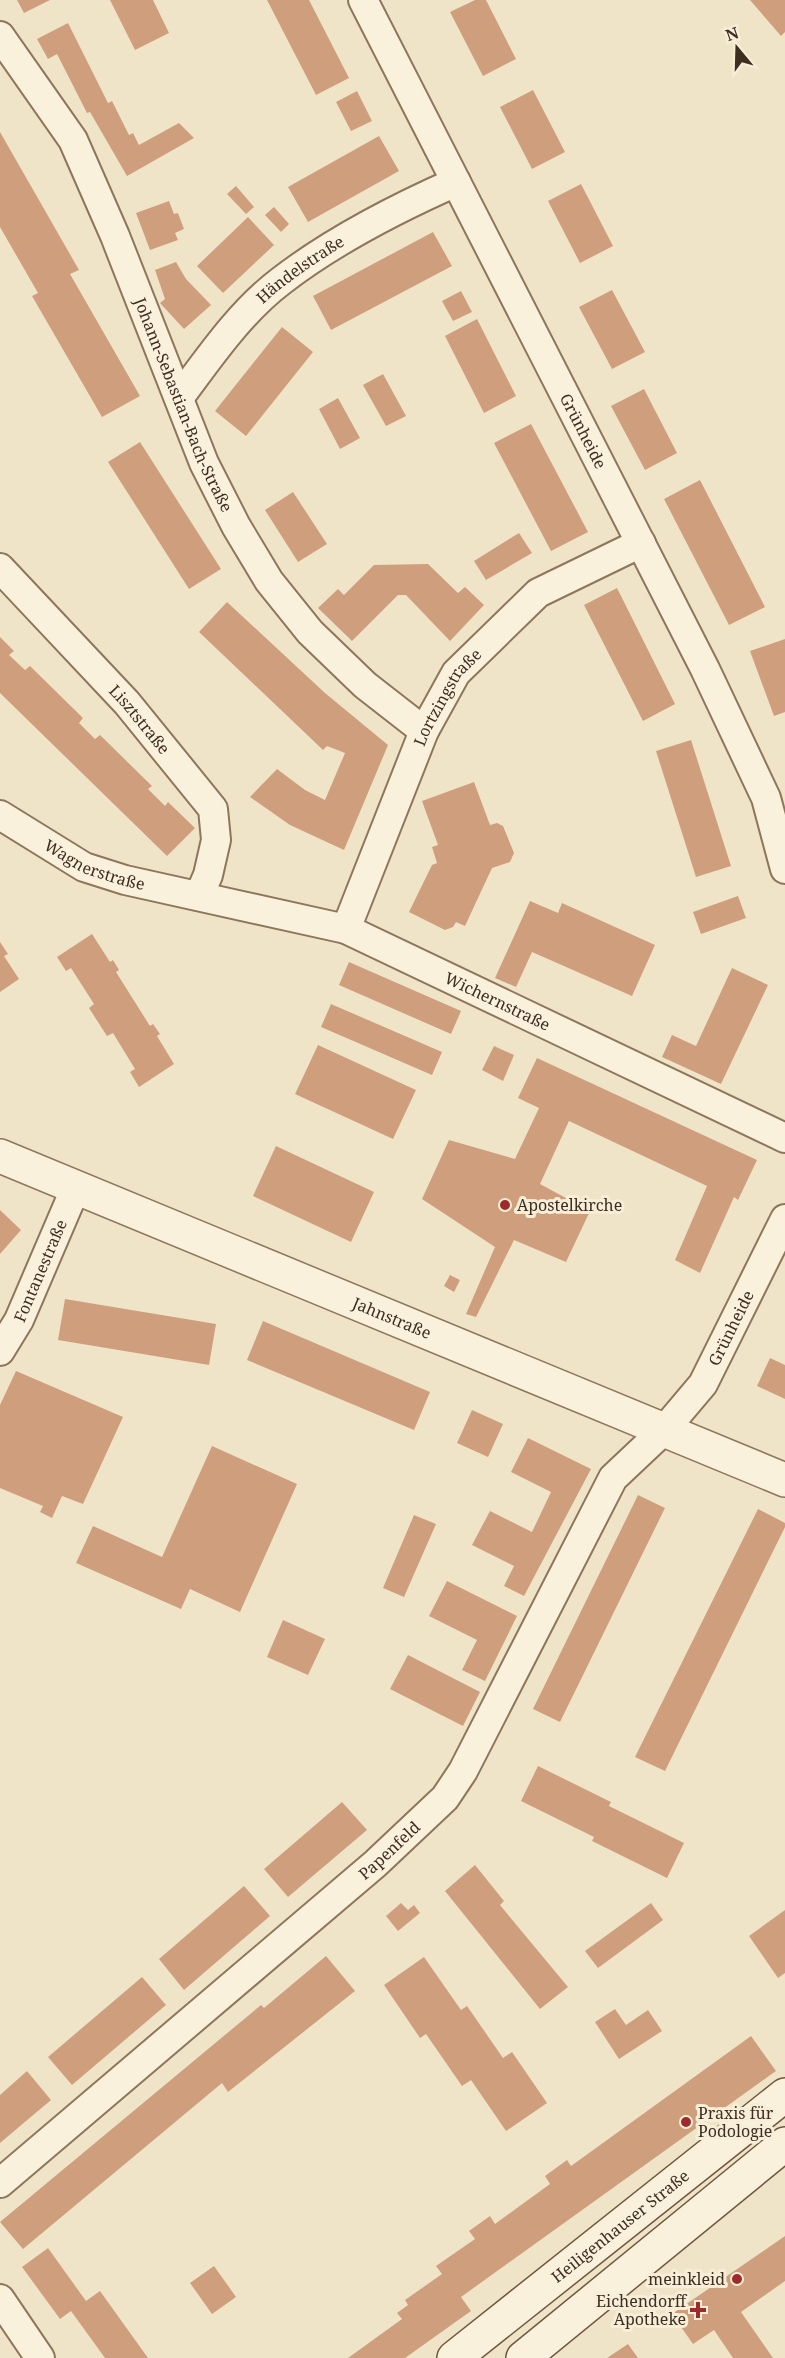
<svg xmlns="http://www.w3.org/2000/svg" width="785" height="2358" viewBox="0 0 785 2358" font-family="'Noto Serif',serif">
	<rect width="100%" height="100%" fill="#f0e4c8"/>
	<path fill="#cf9f7d" d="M17,0H50L24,13Z
		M110,0H153L169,33L135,50Z
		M267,0H309L349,78L316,95Z
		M475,0H486L516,59L483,76L450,12Z
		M750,0H785V32L781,36Z
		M68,23L108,103L112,101L129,135L133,133L139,145L179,123L194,138L127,176L90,112L87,113L57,54L48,59L37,39Z
		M533,90L565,152L532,169L500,107Z
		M357,91L372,121L351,131L336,102Z
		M0,132L79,270L70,274L140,396L102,417L32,296L38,293L0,227Z
		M379,136L399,171L308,222L288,187Z
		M581,184L613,246L580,263L548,201Z
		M236,186L254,207L246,214L227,194Z
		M169,201L174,214L178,213L184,229L175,233L178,240L150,250L136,213Z
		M274,207L289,224L281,232L265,215Z
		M248,217L274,245L223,293L197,266Z
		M433,232L452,266L331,330L313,296Z
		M176,262L186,279L211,305L184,329L160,303L165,299L155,270Z
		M612,290L645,352L612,369L579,307Z
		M461,291L472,312L453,321L442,301Z
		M477,319L516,396L484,413L445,336Z
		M282,327L313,352L246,436L215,411Z
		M383,374L406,416L386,426L363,385Z
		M644,389L677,453L645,470L611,406Z
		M338,398L360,438L340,449L319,409Z
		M531,424L588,532L551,551L494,443Z
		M140,442L221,569L189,589L108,462Z
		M700,480L765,607L729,625L664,499Z
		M293,492L327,544L298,562L265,510Z
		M519,533L532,553L486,580L474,561Z
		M428,564L458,593L465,587L484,605L450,641L406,595H398L352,641L318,608L338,589L344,595L374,565Z
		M617,588L675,704L643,721L584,605Z
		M227,602L325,693L388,745L344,850L290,825L250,797L277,769L305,790L325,800L345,753L327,746L323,750L199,632Z
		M0,637L14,651L9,655L25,670L30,666L83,718L79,723L95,739L100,735L152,786L148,789L165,806L168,802L195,828L167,856L0,693Z
		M785,639V712L774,716L750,651Z
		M691,740L731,866L696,877L656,751Z
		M474,782L490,825L497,823L503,826L514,853L510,862L492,868L465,926L456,922L453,927L445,930L409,912L432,865L437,863L432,847L438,845L422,801Z
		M738,896L746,918L701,934L693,912Z
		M530,901L558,913L562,903L655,945L632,996L532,952L516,987L495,978Z
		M92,934L110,962L113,960L119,970L116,972L150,1026L153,1024L160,1034L157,1036L174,1064L139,1087L130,1072L135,1069L113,1033L107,1036L89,1008L94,1004L71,968L66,971L57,957Z
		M0,942L8,954L4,956L19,979L0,992Z
		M349,962L461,1011L451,1034L339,985Z
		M732,968L768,985L721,1084L662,1057L672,1035L696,1046Z
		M331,1004L442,1052L432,1075L321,1027Z
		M318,1045L416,1090L393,1139L295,1094Z
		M494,1046L514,1055L503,1081L482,1070Z
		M537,1058L757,1160L738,1200L734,1197L700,1273L675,1260L707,1186L569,1121L540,1184L590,1211L566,1262L514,1240L476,1317L466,1314L495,1247L422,1199L449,1140L515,1159L539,1108L518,1098Z
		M276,1146L374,1192L351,1242L253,1196Z
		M0,1210L21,1230L0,1254Z
		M450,1275L460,1280L454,1292L444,1286Z
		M65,1299L216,1324L209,1365L58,1340Z
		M263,1321L430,1392L414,1430L247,1360Z
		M770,1358L785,1365V1399L757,1386Z
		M16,1371L123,1417L83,1504L62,1496L52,1518L40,1512L43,1506L0,1488V1405Z
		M472,1410L503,1424L488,1457L457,1443Z
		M528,1438L591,1469L524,1596L504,1586L514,1566L472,1545L490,1511L532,1532L551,1492L511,1472Z
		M212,1446L297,1484L240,1612L190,1589L181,1609L76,1563L93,1526L162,1557Z
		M638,1495L665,1508L560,1722L533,1709Z
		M758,1509L785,1523V1527L665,1771L635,1757Z
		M414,1515L436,1524L404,1597L383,1588Z
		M447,1581L517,1616L485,1681L462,1670L477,1640L429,1616Z
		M283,1620L325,1639L308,1675L267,1657Z
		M408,1655L480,1692L463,1726L390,1689Z
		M538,1766L611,1802L609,1806L684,1843L667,1878L592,1841L594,1837L521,1801Z
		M342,1802L367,1830L288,1897L264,1869Z
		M475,1865L504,1901L500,1905L568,1987L540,2009L445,1891Z
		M244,1886L270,1916L184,1990L159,1959Z
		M401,1903L408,1910L414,1905L420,1913L398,1931L386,1916Z
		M651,1903L663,1920L598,1968L585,1951Z
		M785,1910V1973L778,1978L749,1936Z
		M326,1956L355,1991L228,2092L222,2083L23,2249L0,2222L261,2005L264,2008Z
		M424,1957L461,2010L467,2006L503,2058L512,2052L547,2103L506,2131L471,2080L462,2086L426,2034L420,2038L384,1985Z
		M142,1977L166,2005L72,2085L48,2057Z
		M615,2009L626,2025L648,2010L662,2031L619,2059L595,2022Z
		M751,2036L776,2071L461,2297L471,2311L405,2358H348L402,2319L397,2313L408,2305L405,2300L442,2274L436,2266L475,2239L469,2231L490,2216L495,2224L550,2184L545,2176L567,2160L571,2166Z
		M27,2071L51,2100L0,2143V2095Z
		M785,2236V2281L741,2312L773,2358H733L714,2330L693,2344L672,2314Z
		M48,2248L86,2301L100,2291L148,2358H105L71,2311L60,2319L22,2267Z
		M214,2266L236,2297L212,2314L190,2283Z
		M628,2344L638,2358H607Z"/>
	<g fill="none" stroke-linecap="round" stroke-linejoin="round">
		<g stroke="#8d765c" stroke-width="32">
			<g id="minor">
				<path id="s1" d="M363,0L705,669L766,798L785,869"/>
				<path id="s2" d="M0,36L73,140L115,236L204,463L236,526L269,581L310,632L365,685L424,731"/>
				<path id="s3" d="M179,398C209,358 240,312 281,281C334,240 395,209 456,182"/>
				<path id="s4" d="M0,568L127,703L213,809L216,840L208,875L199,896"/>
				<path id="s5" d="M0,815L84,867L125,880L346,929L785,1138"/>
				<path id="s6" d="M346,929L424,731L456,673L538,593L641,543"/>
				<path id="s7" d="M0,1351L19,1320L76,1187"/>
				<path id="s8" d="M0,2183L375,1864L445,1798L463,1771L613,1478L665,1429L703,1384L785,1219"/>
				<path d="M0,2299L40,2358"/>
			</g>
		</g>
		<g stroke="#8d765c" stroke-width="36">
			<g id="tertiary">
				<path id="s9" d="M0,1156L785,1480"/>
			</g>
		</g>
		<g stroke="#6f573f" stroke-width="36">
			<g id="secondary">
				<path id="s10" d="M454,2358L785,2095"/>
				<path d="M523,2358L785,2144"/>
			</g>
		</g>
		<use href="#minor" stroke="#faf1dc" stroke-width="28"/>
		<use href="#tertiary" stroke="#faf1dc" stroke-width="33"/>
		<use href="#secondary" stroke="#faf1dc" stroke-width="33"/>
	</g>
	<g fill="#9e2a2b" stroke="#f7eed8" stroke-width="2">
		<circle cx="505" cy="1205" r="6"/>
		<circle cx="686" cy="2122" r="6"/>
		<circle cx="737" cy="2279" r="6"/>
		<path d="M695 2301h6v6h6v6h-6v6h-6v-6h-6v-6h6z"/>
	</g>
	<g text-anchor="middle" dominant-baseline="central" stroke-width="6" stroke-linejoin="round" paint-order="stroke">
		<g font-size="16" fill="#3d2e20" stroke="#f7eed8">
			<text stroke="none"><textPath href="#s3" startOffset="178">Händelstraße</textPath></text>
			<text stroke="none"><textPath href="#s2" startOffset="414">Johann-Sebastian-Bach-Straße</textPath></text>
			<text stroke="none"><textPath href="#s1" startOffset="484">Grünheide</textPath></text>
			<text stroke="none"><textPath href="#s6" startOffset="254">Lortzingstraße</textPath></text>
			<text stroke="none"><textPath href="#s4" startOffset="206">Lisztstraße</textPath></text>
			<text stroke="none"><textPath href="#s5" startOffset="108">Wagnerstraße</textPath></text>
			<text stroke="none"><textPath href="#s5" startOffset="536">Wichernstraße</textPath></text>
			<text stroke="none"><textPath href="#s7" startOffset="90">Fontanestraße</textPath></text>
			<text stroke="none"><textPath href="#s9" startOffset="424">Jahnstraße</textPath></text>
			<text stroke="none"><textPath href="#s8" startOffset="1143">Grünheide</textPath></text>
			<text stroke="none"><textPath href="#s8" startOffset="512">Papenfeld</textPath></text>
			<text stroke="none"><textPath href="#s10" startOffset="212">Heiligenhauser Straße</textPath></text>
		</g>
		<g font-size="16" fill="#3d2e20" stroke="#f7eed8" text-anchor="start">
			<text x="517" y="1205">Apostelkirche</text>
			<text x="698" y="2113">Praxis für<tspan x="698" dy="18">Podologie</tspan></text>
			<text x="725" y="2279" text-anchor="end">meinkleid</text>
			<text x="686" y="2301" text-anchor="end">Eichendorff<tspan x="686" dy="18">Apotheke</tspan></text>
		</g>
	</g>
	<g transform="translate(737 48) rotate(341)" stroke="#f7eed8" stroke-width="4.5" paint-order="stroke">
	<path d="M0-4.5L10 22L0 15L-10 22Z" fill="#3d2e20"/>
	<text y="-9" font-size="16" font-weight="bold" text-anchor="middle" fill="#3d2e20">N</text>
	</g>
</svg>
